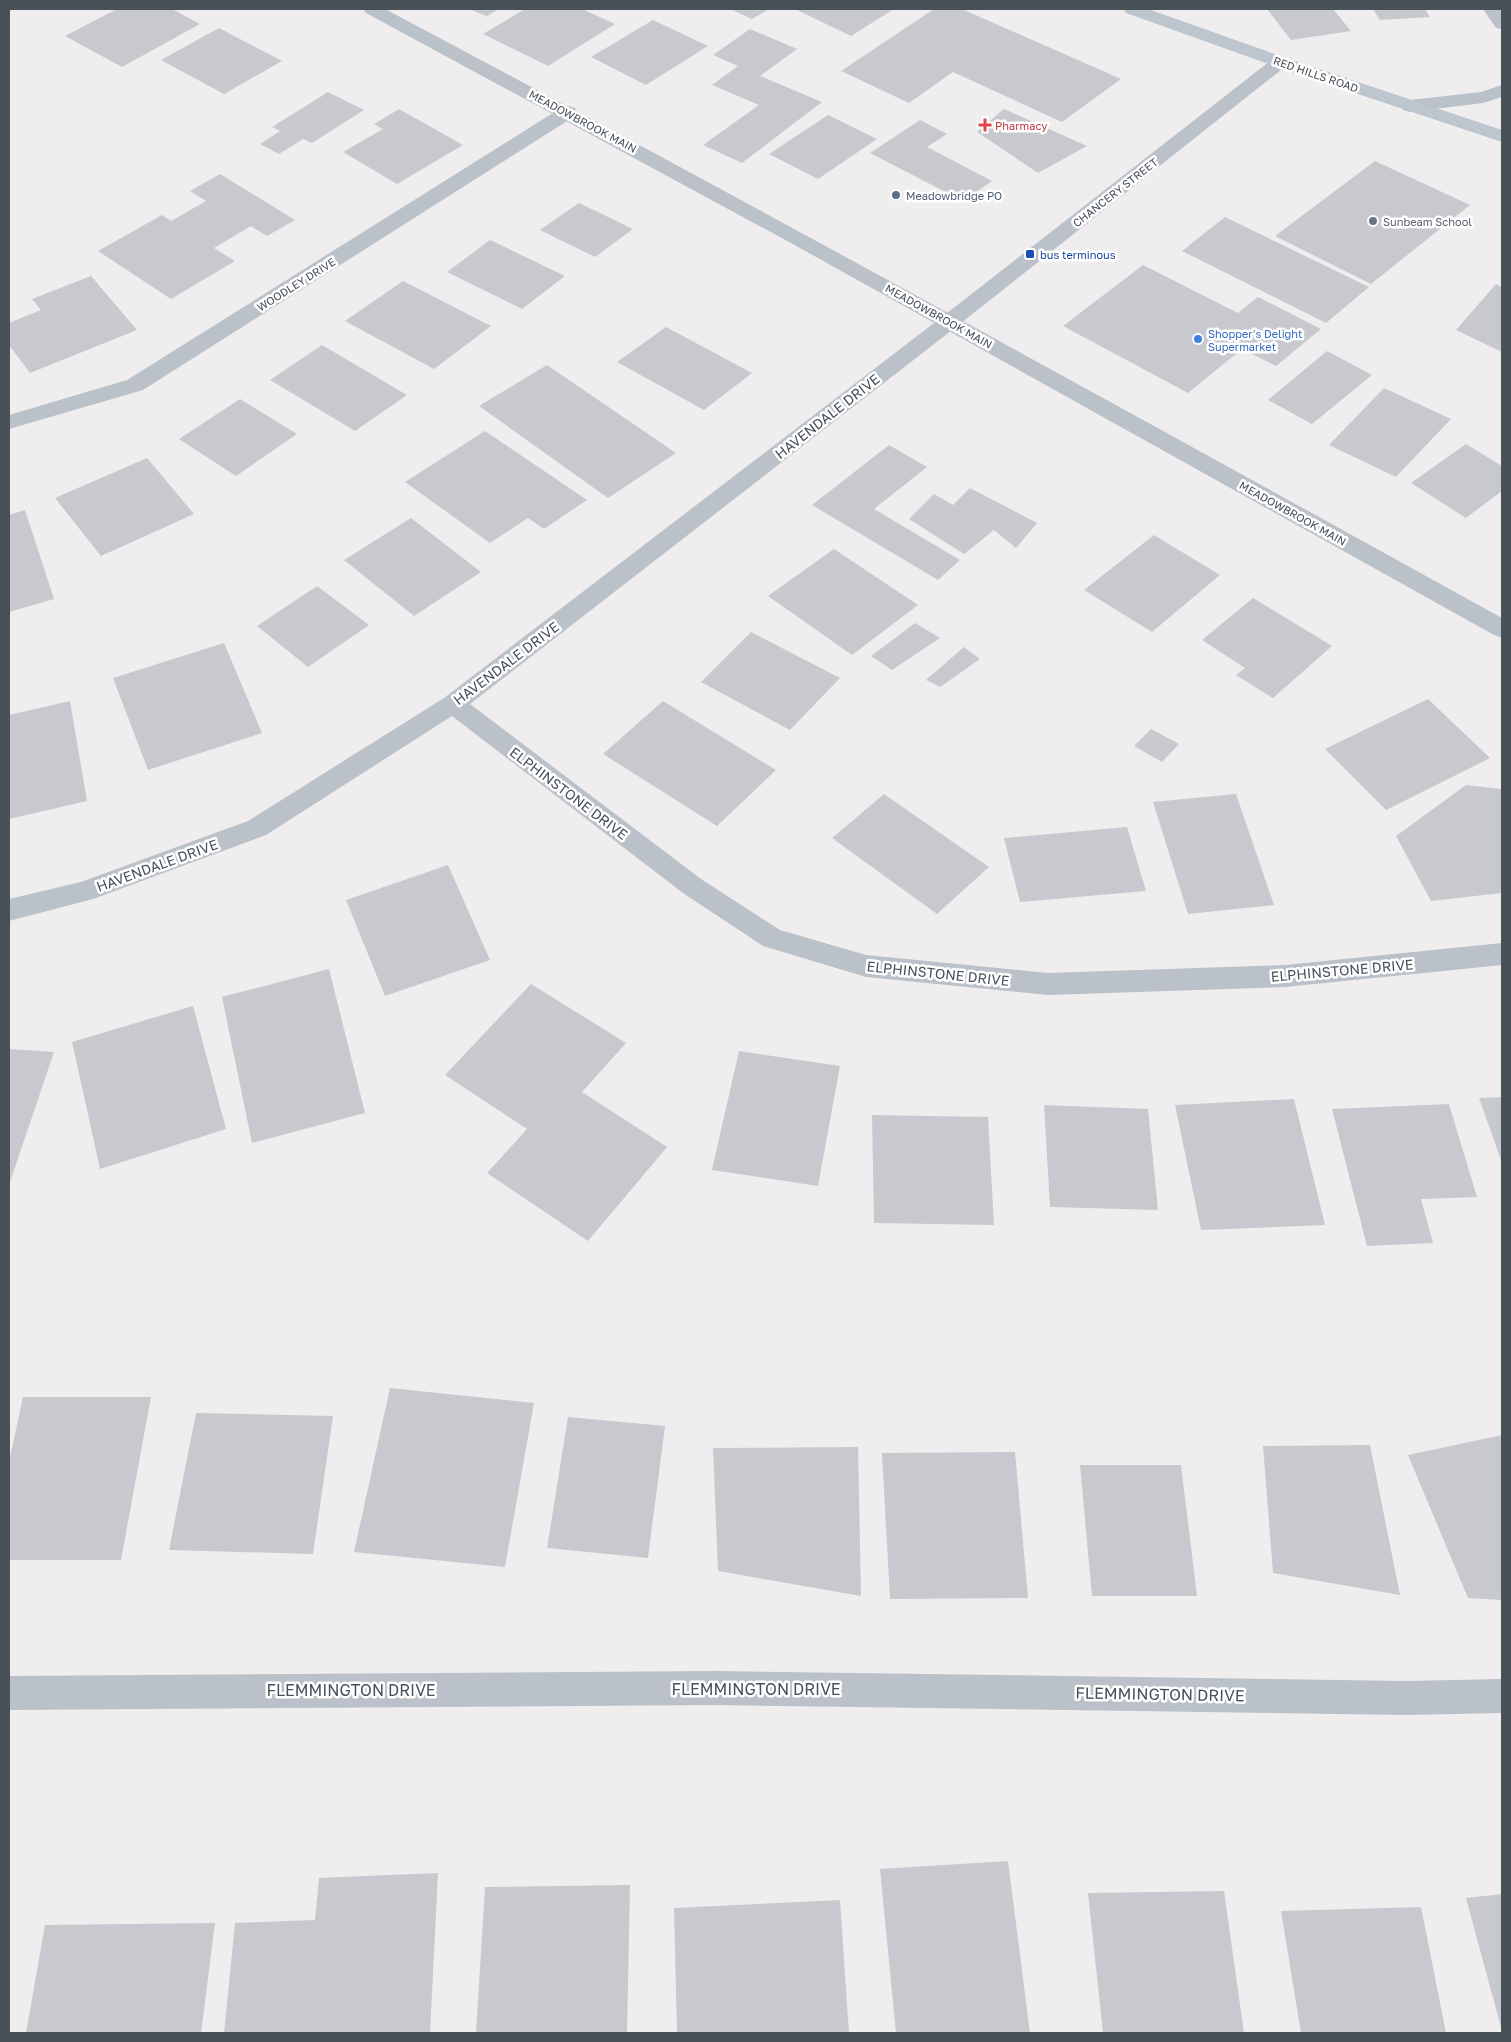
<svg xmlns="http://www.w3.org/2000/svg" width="1511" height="2042" viewBox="0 0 1511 2042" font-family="'Golos Text',sans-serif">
	<rect width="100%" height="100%" fill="#efeded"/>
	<path fill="#c8c9cf" d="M117,9H172L200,24L122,67L65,36Z
		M469,9H499L487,16Z
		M525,9H582L615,24L548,66L483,34Z
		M730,9H769L752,19Z
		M795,9H894L851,36Z
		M934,9H962L1121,79L1062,122L953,72L909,103L841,71Z
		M1267,9H1333L1351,31L1291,40Z
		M1373,9H1425L1430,17L1380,20Z
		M653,20L708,46L646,85L591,57Z
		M219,28L282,61L224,94L161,60Z
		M750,29L797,49L760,76L822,102L742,163L703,145L759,105L712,85L738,66L713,55Z
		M328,92L364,110L312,143L303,139L279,154L260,144L280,131L272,127Z
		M399,109L463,145L397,184L343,152L383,129L374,124Z
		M1004,109L1087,146L1038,173L977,132Z
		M828,115L877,139L818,179L769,154Z
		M920,120L947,134L927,147L992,181L963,201L870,153Z
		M1375,161L1470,205L1371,284L1275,236Z
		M220,174L295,220L267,236L251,226L214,248L235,261L171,299L98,251L162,215L171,221L206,201L190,191Z
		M579,203L633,229L595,257L540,230Z
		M1225,217L1369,287L1326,323L1182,251Z
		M490,240L565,276L522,309L447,272Z
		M1143,265L1238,313L1258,297L1321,329L1276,366L1242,349L1188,393L1063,326Z
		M91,276L137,330L30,373L9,345V323L41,310L32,299Z
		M403,281L491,326L434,369L345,321Z
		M1496,284L1502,287V352L1456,330Z
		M666,327L752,373L704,410L617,362Z
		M322,345L407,395L355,431L270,380Z
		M1327,351L1372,375L1312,424L1268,400Z
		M547,365L676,453L608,498L479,406Z
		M1384,388L1451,419L1396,477L1329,445Z
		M240,399L297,434L236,476L179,439Z
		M485,431L587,500L544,529L528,518L490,543L405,482Z
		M1466,444L1502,466V491L1466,518L1411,483Z
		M889,445L927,467L874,509L960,560L938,580L812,505Z
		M147,458L194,514L101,556L55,498Z
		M970,488L1037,523L1016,548L994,530L964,554L909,519L934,494L953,505Z
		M25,510L54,599L9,612V515Z
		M411,518L481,572L414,616L344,560Z
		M1154,535L1220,575L1152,632L1084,590Z
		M834,549L918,605L852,655L768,596Z
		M317,586L369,625L308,667L257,626Z
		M1253,598L1332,646L1273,698L1236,675L1245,668L1202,640Z
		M915,623L940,638L892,670L871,656Z
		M751,632L840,678L790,730L701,682Z
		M224,643L262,733L148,770L113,678Z
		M964,647L980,659L940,687L926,680Z
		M1428,699L1490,758L1386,810L1325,749Z
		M70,701L87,801L9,819V715Z
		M663,701L776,770L717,826L603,754Z
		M1151,729L1179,744L1162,762L1134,746Z
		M1466,785L1502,789V893L1431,901L1396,836Z
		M884,794L989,867L937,914L832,838Z
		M1236,794L1274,905L1188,914L1153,802Z
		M1127,827L1146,891L1020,902L1004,838Z
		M448,865L490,960L385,996L346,900Z
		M329,969L365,1113L252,1143L222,997Z
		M531,984L626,1043L582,1092L667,1147L588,1241L487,1173L527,1129L445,1075Z
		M193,1006L226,1129L100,1169L72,1042Z
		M9,1049L54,1052L9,1185Z
		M739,1051L840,1066L818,1186L712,1170Z
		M1502,1097V1163L1479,1098Z
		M1294,1099L1325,1225L1201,1230L1175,1105Z
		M1449,1104L1477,1197L1421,1199L1433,1243L1367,1246L1332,1109Z
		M1044,1105L1148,1109L1158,1210L1050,1207Z
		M872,1115L988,1117L994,1225L874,1223Z
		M390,1388L534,1403L505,1567L354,1552Z
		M23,1397H151L121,1560H9V1462Z
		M196,1413L333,1416L313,1554L169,1550Z
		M568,1417L665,1426L648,1558L547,1548Z
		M1502,1435V1600L1468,1598L1408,1455Z
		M1370,1445L1400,1595L1273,1573L1263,1446Z
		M858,1447L861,1596L718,1571L713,1448Z
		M1015,1452L1028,1598L890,1599L882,1453Z
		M1080,1465H1181L1197,1596H1092Z
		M1008,1861L1030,2033H896L880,1869Z
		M438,1873L430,2033H224L235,1923L315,1920L319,1878Z
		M630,1885L627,2033H476L485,1887Z
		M1224,1891L1244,2033H1103L1088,1893Z
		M1502,1894V2031L1466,1898Z
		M840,1900L849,2033H677L674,1908Z
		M1421,1907L1446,2033H1301L1281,1911Z
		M215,1923L201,2033H26L45,1925Z"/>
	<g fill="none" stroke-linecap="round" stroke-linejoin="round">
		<path fill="#bac1c8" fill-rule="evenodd" d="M1483,9H1501L1502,29L1496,28Z
			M1280,57L1286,58L1289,62L1286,66L956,327L470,704L701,879L780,930L866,955L1048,973L1285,965L1502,943V965L1285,987L1048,995L866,977L763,946L683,893L452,716L266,835L93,899L9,921V899L81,882L248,821L444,698L942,317L1274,58Z
			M1502,85V97L1483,103L1410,112L1403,110L1401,106L1403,102L1410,100L1481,92Z
			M568,106L575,108L577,112L575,116L143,390L9,429V415L127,380L561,108Z
			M717,1671L1407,1681L1502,1679V1713L1407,1715L717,1705L9,1710V1676Z"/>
		<path fill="#bac1c8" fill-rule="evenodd" d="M363,9H385C760,208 1131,413 1502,618V638L1494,635L791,243L366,13Z"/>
		<path fill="#bdc5cf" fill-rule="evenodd" d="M1123,9H1148L1286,58L1502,130V142L1274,66L1126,13Z"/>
	</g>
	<path fill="#e0444e" stroke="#fff" stroke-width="2" d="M982.5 117.5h5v5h5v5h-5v5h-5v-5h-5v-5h5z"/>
	<circle fill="#5c6f8a" stroke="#fff" stroke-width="2" cx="896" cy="195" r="5"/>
	<circle fill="#6b7280" stroke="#fff" stroke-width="2" cx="1373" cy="221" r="5"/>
	<rect fill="#1a4fb4" stroke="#fff" stroke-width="2" x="1025" y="249" width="10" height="10" rx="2.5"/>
	<circle fill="#3f7fe0" stroke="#fff" stroke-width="2" cx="1198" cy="339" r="5"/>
	<g text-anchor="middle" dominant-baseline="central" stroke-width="5" stroke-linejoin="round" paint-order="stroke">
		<g font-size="11" fill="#485058" stroke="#fff">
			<text transform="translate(1316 74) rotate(19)">RED HILLS ROAD</text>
			<text transform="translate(583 121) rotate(28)">MEADOWBROOK MAIN</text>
			<text transform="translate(1115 192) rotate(-38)">CHANCERY STREET</text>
			<text transform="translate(296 284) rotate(-32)">WOODLEY DRIVE</text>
			<text transform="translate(939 316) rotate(29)">MEADOWBROOK MAIN</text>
			<text transform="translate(1293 513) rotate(29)">MEADOWBROOK MAIN</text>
		</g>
		<g font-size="11" fill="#be3a42" stroke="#fff" text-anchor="start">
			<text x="995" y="125">Pharmacy</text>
		</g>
		<g font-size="11" fill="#4e5e75" stroke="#fff" text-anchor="start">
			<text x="906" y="195">Meadowbridge PO</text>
		</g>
		<g font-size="11" fill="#5b616d" stroke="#fff" text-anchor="start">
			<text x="1383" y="221">Sunbeam School</text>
		</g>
		<g font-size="11" fill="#164399" stroke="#fff" text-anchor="start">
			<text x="1040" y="254">bus terminous</text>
		</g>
		<g font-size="11" fill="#366cbe" stroke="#fff" text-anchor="start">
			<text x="1208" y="333">Shopper's Delight<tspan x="1208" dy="13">Supermarket</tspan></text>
		</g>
		<g font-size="14" fill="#485058" stroke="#fff">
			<text transform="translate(827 416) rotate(-38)">HAVENDALE DRIVE</text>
			<text transform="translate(506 663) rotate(-37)">HAVENDALE DRIVE</text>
			<text transform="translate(569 793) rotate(37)">ELPHINSTONE DRIVE</text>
			<text transform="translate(157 865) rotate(-20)">HAVENDALE DRIVE</text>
			<text transform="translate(1342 970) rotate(-5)">ELPHINSTONE DRIVE</text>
			<text transform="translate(938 973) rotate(6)">ELPHINSTONE DRIVE</text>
		</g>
		<g font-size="16" fill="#485058" stroke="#fff">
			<text x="756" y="1689">FLEMMINGTON DRIVE</text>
			<text x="351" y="1690">FLEMMINGTON DRIVE</text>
			<text transform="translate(1160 1694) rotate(1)">FLEMMINGTON DRIVE</text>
		</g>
	</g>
	<rect width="1511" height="2042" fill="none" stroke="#485058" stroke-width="20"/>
</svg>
